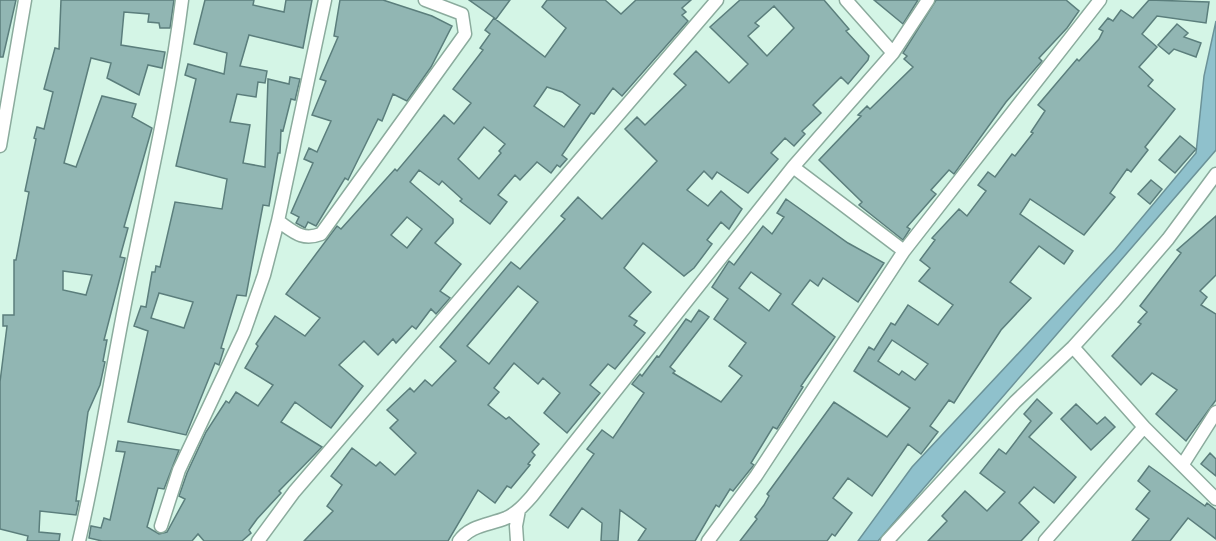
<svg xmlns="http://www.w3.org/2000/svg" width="1216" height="541" viewBox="0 0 1216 541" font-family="'Open Sans',sans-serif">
	<rect width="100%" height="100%" fill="#d4f5e6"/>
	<path fill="#8fc1cc" stroke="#6b9298" stroke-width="1.5" d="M1216,21V150L878,541H858L912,467L1115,250L1196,153L1204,76Z"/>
	<path fill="#91b6b3" stroke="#5b7e7c" stroke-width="1.5" fill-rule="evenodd" d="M0,0H16L3,57H0Z
		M61,0H174L170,28H160L159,23L148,22L149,14L124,12L121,45L165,52L162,68L148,65L139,95L107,78L111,63L91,58L64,163L76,167L102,96L136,104L132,117L152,128L124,227L128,228L120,257L125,258L104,340H107L103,361L105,362L100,385L88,412L76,501H79L76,515L40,511L39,532L60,534L59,541H27L28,536L0,529V382L7,326H3V315H14V260H16L29,192L25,191L36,139L34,138L37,127L44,129L53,92L44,89L55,48L59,49ZM63,271L92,275L86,295L63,290Z
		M205,0H254L253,5L284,12L286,0H312L303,48L249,35L240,66L267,71L265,83L258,82L256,97L237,94L230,122L250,125L243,163L265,167L268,79L289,84L290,77L300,79L295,100L291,99L283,131L281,130L280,153H278L269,206L263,205L246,296L237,295L221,348L224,349L219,365L215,363L186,435L128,422L148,331L134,326L141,306L146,307L152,272H155L156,266L160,267L175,202L222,209L227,179L176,166L196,79L185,75L188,64L224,74L227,53L194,44ZM159,293L193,302L184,328L151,318Z
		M340,0H383L432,16L452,26L431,67L407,101L393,94L382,121L378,119L348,180L345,178L316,226L308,222L305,228L296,223L299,217L291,213L313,163L304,159L309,148L317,152L331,121L312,115L326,81L320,79L338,37L334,36Z
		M469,0H510L496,19Z
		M547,0H605L621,14L636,0H691L682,8L686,12L682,15L688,21L622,96L613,88L594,114L591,113L562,155L567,159L560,167L557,165L551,173L537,162L520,180L515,175L498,195L507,202L490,224L460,201L462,199L442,181L439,185L419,170L410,182L453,219V223L435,243L461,264L440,291L450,298L436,314L431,309L416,329L412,326L396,343L393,339L378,355L364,341L339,365L363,386L331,428L295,402L281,422L322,447L279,491L281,493L257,519L249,530L251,533L242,541H204L198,534L192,541H102L89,538L91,526L101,528L104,518L110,520L125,452L116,451L118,441L179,450L164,489L158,488L147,527L159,534L167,532L185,499L179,496L187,473L206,432L226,401L229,403L236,392L258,406L273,385L245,368L258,346L256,344L275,316L305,336L320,318L286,294L337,226L341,229L395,169L397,171L444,115L454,124L471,103L453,89L483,50L480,48L490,34L485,30L494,18L545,57L566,28L542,7ZM547,87L562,92L580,105L564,127L534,106ZM484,127L505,144L499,151L501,153L479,179L458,159ZM407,217L422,229L407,248L391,235Z
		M740,0H824L849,29L846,31L869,56L868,60L848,84L841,77L813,105L821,113L802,131L805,134L794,146L785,138L771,153L778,159L748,193L717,172L712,179L704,171L687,190L708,206L721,191L742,209L729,229L721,222L707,240L712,244L694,268L684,276L643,243L624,268L651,292L629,316L637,321L634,325L645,333L615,369L608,364L590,385L600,393L567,433L544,413L560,393L543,378L538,384L514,363L494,388L499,392L488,405L506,419L509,417L539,444L532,452L535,455L528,464L530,465L511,488L507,486L495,503L478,490L448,541H304L333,511L327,506L342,485L331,476L352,448L376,466L380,462L395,475L416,453L390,428L398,420L387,410L410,388L414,392L425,380L432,386L456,361L440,347L511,262L520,269L565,219L561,216L578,197L602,219L657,161L625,129L637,117L645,125L686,85L674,74L696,51L729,83L748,64L710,27ZM774,6L794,28L767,56L748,36L759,26L755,23ZM518,286L538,302L489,364L467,346Z
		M874,0H918L903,24Z
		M936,0H1066L1079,11L1067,28L1039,58L1042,61L1006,102L954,174L949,170L931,190L936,194L907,227L910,229L903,240L859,205L862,202L819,160L861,116L858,115L867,106L870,109L913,67L904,59L907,56L903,53Z
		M1149,0L1209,2L1206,23L1157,16L1142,34L1157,47L1139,67L1153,80L1148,86L1175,109L1145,147L1148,150L1131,172L1127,169L1110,193L1115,197L1084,235L1030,199L1020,214L1073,251L1064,264L1039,246L1010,282L1031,298L1001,330L954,403L949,400L930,426L938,432L921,454L908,444L872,496L848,478L833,498L852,513L835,536L832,534L827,541H740L757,519L755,517L764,505L769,496L767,494L834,402L887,437L910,408L854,371L869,347L874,350L891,323L895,325L908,305L938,325L953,305L919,281L930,268L920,260L935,240L932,238L959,209L967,216L986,191L978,185L988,172L995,177L1012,154L1015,156L1033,133L1031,132L1045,111L1038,105L1077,59L1079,61L1099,39L1103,31L1099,29L1108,18L1113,21L1121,10L1133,18ZM892,340L928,364L915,380L902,371L899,375L878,361Z
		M1177,24L1188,33L1184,37L1201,43L1196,57L1174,49L1169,54L1158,45Z
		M1180,136L1196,149L1175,173L1159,160Z
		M1151,180L1162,189L1150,204L1138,194Z
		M786,199L848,243L884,263L858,302L823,278L818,286L810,280L792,304L835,337L801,386L803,387L777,429L773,427L751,463L754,465L749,471L733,491L730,489L719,507L716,505L695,541H638L646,529L620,510L618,541H601L602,523L582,508L568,528L550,515L594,454L587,449L602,430L613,438L644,393L632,384L640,374L642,376L657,356L659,357L686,319L691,322L699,310L709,317L670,367L675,371L673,373L721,402L742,376L729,366L746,343L714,319L728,299L712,287L729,261L734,265L763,226L772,234L784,217L777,213ZM751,272L781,294L769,311L739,288Z
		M1216,216V275L1200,291L1207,297L1201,305L1216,314V400L1186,441L1156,414L1177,390L1152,373L1141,385L1112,356L1141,324L1138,322L1147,312L1140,306L1181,253L1177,250Z
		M1037,399L1052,413L1029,437L1076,477L1054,503L1034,487L1019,503L1039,522L1021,541H928L947,521L942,516L965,491L987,511L1005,492L980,473L999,449L1006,454L1031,421L1024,414Z
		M1076,404L1097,424L1105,417L1115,427L1091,450L1061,419Z
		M1210,453L1216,459V476L1201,464Z
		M1149,466L1205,506L1207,503L1216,510V539L1188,518L1170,541H1132L1149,519L1136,509L1150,491L1138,481Z"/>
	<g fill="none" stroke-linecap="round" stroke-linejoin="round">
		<g stroke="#8bab9d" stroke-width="15">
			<path id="street" d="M846,0L893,53
				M0,146L25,0
				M793,167L904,251
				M278,221C294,232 302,241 321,234L465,34L462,14L425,0
				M1073,347L1144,427L1216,499
				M1183,464L1216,412
				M161,526L179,470L244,332L264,275L278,221L325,0
				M79,541C97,464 109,386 124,309C144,206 169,104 182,0
				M258,541L294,492L717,0
				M459,541C470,525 489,525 506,518C517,513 524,505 532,496L793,167L893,53L928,0
				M517,541L516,526L519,510
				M708,541L756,476L904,251L1100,0
				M887,541L1015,402L1073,347L1113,303L1168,239L1216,174
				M1045,541L1144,427"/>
		</g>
		<use href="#street" stroke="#fff" stroke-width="12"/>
	</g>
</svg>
